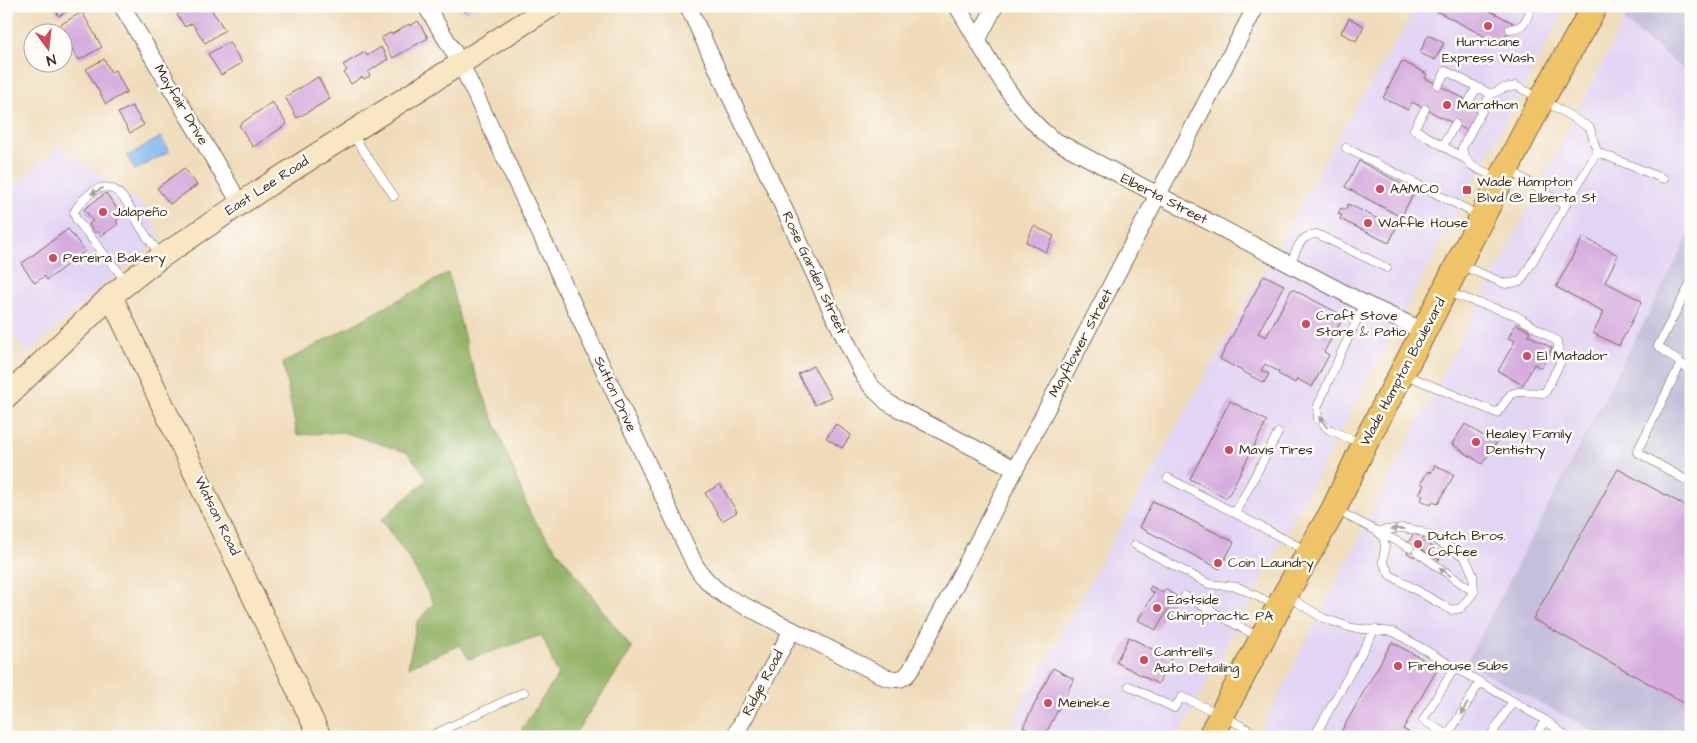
<svg xmlns="http://www.w3.org/2000/svg" width="1697" height="743" viewBox="0 0 1697 743" font-family="'Architects Daughter',sans-serif">
	<rect width="100%" height="100%" fill="#fdfcf7"/>
	<filter id="ink" filterUnits="userSpaceOnUse"><feTurbulence type="fractalNoise" baseFrequency=".02" numOctaves="2"/><feDisplacementMap in="SourceGraphic" scale="10" xChannelSelector="R" yChannelSelector="G"/><feConvolveMatrix kernelMatrix="1 2 1 2 8 2 1 2 1" color-interpolation-filters="sRGB"/></filter>
	<filter id="wash" filterUnits="userSpaceOnUse"><feTurbulence type="fractalNoise" baseFrequency=".0096" numOctaves="4" result="noise"/><feDisplacementMap in="SourceGraphic" scale="20" xChannelSelector="R" yChannelSelector="G"/><feGaussianBlur stdDeviation="1.12" result="paint"/><feColorMatrix in="noise" values="0 0 0 0 0 0 0 0 0 0 0 0 0 0 0 0 0 1.4 0 .05"/><feComposite in="paint" operator="in"/></filter>
	<g filter="url(#wash)">
		<rect width="100%" height="100%" fill="#efdbb9"/>
		<path fill="#e2d4f3" d="M1395,6H1567L1178,737H1003L1347,122L1411,17Z
			M1624,21L1691,75V232L1466,663L1604,737H1257Z
			M59,147L143,204L161,238L49,333L27,355L6,322V192Z"/>
		<path fill="#c5c0da" d="M1632,6H1691V75L1624,21Z
			M1691,232V737H1604L1466,663Z"/>
		<path fill="#95b467" stroke="#686f42" d="M448,273L470,360L531,516L632,649L573,737H531L521,730L558,675L542,635L469,659L460,645L408,667L417,622L434,603L408,557L381,520L428,479L408,453L343,432L297,435L283,363Z"/>
		<path fill="#7eb6ee" stroke="#5c7086" d="M161,137L169,152L135,170L127,156Z"/>
		<g id="blocks">
			<path fill="#d6abde" d="M53,6H75L59,16Z
				M190,6H209L225,30L205,43L192,23L185,27L177,15Z
				M461,6H475L465,12Z
				M1427,6H1481L1513,23L1501,45Z
				M82,12L102,47L79,60L58,26Z
				M1349,18L1364,26L1356,41L1341,33Z
				M418,21L428,38L393,58L381,38L390,33L392,34L409,24L410,26Z
				M1428,35L1444,43L1435,60L1420,53Z
				M229,42L242,63L221,75L208,54Z
				M381,47L388,59L368,72L370,76L364,79L362,77L351,84L344,73L347,70L343,65L365,52L367,56Z
				M104,59L111,72L115,70L127,92L106,104L86,69Z
				M1402,61L1427,74L1425,78L1482,108L1470,132L1412,102L1408,110L1383,98Z
				M318,77L330,99L297,118L285,97Z
				M272,102L287,124L253,147L239,125Z
				M132,106L144,125L130,133L118,113Z
				M1359,161L1415,191L1401,217L1345,187Z
				M184,168L197,185L170,204L157,188Z
				M106,193L122,216L116,221L118,224L101,236L98,231L95,233L89,224L93,221L84,209Z
				M1348,204L1396,228L1389,243L1340,219L1342,215L1338,214L1341,208L1345,210Z
				M1034,226L1054,236L1046,252L1026,242Z
				M68,229L85,251L47,280L44,276L35,283L21,264Z
				M1583,237L1618,255L1605,282L1642,301L1619,346L1593,333L1604,312L1556,287Z
				M1264,275L1284,285L1258,333L1266,337L1292,289L1344,316L1324,352L1329,355L1312,387L1297,379L1295,383L1278,374L1279,372L1265,364L1261,370L1269,374L1264,383L1220,359Z
				M1516,324L1530,331L1528,335L1552,348L1541,368L1534,364L1523,385L1498,371L1515,341L1508,338Z
				M813,366L831,397L815,405L798,374Z
				M1230,401L1267,421L1227,498L1190,479Z
				M836,424L851,435L842,448L826,438Z
				M1465,424L1485,437L1488,432L1499,439L1482,464L1452,444Z
				M1435,465L1454,475L1438,504L1433,502L1431,505L1421,500L1423,496L1419,494L1424,485L1421,483L1428,471L1431,473Z
				M1618,469L1691,509V707L1533,619Z
				M720,484L737,512L722,521L705,493Z
				M1153,501L1234,542L1220,569L1139,527Z
				M1422,529L1427,532L1422,541L1443,553L1439,560L1419,548L1414,557L1407,553L1412,545L1408,543L1414,533L1418,536Z
				M1151,586L1163,593L1165,589L1176,596L1156,630L1138,620L1154,593L1149,590Z
				M1129,637L1171,659L1158,684L1116,662Z
				M1392,642L1438,668L1403,729L1417,737H1338Z
				M1053,668L1074,679L1044,737H1041L1023,727Z"/>
		</g>
	</g>
	<g filter="url(#ink)">
		<use href="#blocks" fill-opacity="0" stroke="#7a6854" stroke-width="1"/>
		<g fill="none" stroke-linecap="round" stroke-linejoin="round">
			<g stroke="#7a6854" stroke-width="9">
				<path id="lane" d="M1689,6L1691,7
					M1510,29C1526,27 1526,20 1532,6
					M1438,85L1446,71L1491,94
					M1469,101L1477,87
					M1425,109L1414,129L1465,159
					M352,134L394,196
					M1443,146L1455,124
					M1346,148L1478,215
					M1510,170L1565,206
					M1498,177C1479,169 1467,169 1462,148L1491,94L1504,88L1516,86L1542,99L1590,128L1597,152
					M1290,264C1297,250 1299,235 1317,234L1387,268
					M1460,265L1506,284L1521,281L1597,152L1664,179
					M126,281L76,219L74,212C79,204 84,198 92,192C117,175 130,208 140,226C146,236 153,245 160,255
					M1691,282L1658,346L1691,371
					M1681,363L1637,452L1691,483
					M1406,375L1497,413L1511,394L1518,392L1545,393L1560,363L1557,341L1515,315L1446,292
					M1360,443L1328,429L1318,418L1317,408L1341,353L1365,304
					M1168,478L1307,551
					M1336,510L1410,548
					M1235,513L1278,433
					M1377,531L1383,537L1385,546L1383,562L1390,575L1451,610L1461,608L1474,592L1473,575L1465,557L1426,534
					M1377,531L1403,528L1420,531
					M1135,545L1209,584L1238,587L1275,605
					M1417,552L1474,592
					M1185,596L1258,637
					M1289,597L1323,618L1352,628L1394,632L1545,720L1567,737
					M1129,686L1174,708L1182,697L1222,715L1261,737
					M1448,735L1480,682
					M428,737L524,692
					M1017,737H1024
					M1314,737L1375,629
					M1451,737L1423,720L1455,667
					M1490,737L1513,701
					M1535,737L1545,720"/>
			</g>
			<g stroke="#7a6854" stroke-width="18">
				<path id="street" d="M122,6L240,203
					M426,6L461,64L695,565C703,578 712,587 725,596L885,677C898,681 905,680 912,668L1256,6
					M688,6L726,88L774,187L832,312L863,375L871,386L887,402L899,409L1015,469
					M957,6C985,51 1010,106 1052,139L1365,304L1424,331
					M978,39L995,6
					M734,737L792,630"/>
			</g>
			<g stroke="#7a6854" stroke-width="24">
				<path id="secondary" d="M111,296L320,737
					M6,397L111,296L158,259L270,184L551,6"/>
			</g>
			<g stroke="#7a6854" stroke-width="27">
				<path id="primary" d="M1210,737L1285,595L1334,509L1364,445L1424,331L1542,99L1595,6"/>
			</g>
			<use href="#lane" stroke="#fff" stroke-width="8"/>
			<use href="#street" stroke="#fff" stroke-width="16"/>
			<use href="#secondary" stroke="#f9e7c3" stroke-width="22"/>
			<use href="#primary" stroke="#efc469" stroke-width="25"/>
		</g>
		<defs><path id="oneway-solid" d="M-6-.8H1V-3.2L6.5 0L1 3.2V.8H-6Z" transform="scale(1.25)"/></defs>
		<g fill="#a79f9a">
			<use href="#oneway-solid" transform="translate(97 191) rotate(154)"/>
			<use href="#oneway-solid" transform="translate(1323 422) rotate(-127)"/>
			<use href="#oneway-solid" transform="translate(1398 529) rotate(-180)"/>
			<use href="#oneway-solid" transform="translate(1445 572) rotate(-145)"/>
			<use href="#oneway-solid" transform="translate(1464 709) rotate(121)"/>
		</g>
	</g>
	<g fill="#d1495b" stroke="#fdfcf7" stroke-width="2">
		<circle cx="1488" cy="26" r="5"/>
		<circle cx="1447" cy="105" r="5"/>
		<circle cx="1380" cy="189" r="5"/>
		<rect x="1462" y="185" width="10" height="10" rx="2.5"/>
		<circle cx="103" cy="212" r="5"/>
		<circle cx="1368" cy="223" r="5"/>
		<circle cx="53" cy="258" r="5"/>
		<circle cx="1306" cy="324" r="5"/>
		<circle cx="1527" cy="356" r="5"/>
		<circle cx="1476" cy="442" r="5"/>
		<circle cx="1229" cy="450" r="5"/>
		<circle cx="1418" cy="544" r="5"/>
		<circle cx="1218" cy="563" r="5"/>
		<circle cx="1157" cy="608" r="5"/>
		<circle cx="1144" cy="660" r="5"/>
		<circle cx="1398" cy="666" r="5"/>
		<circle cx="1048" cy="703" r="5"/>
	</g>
	<g text-anchor="middle" dominant-baseline="central" stroke-width="5" stroke-linejoin="round" paint-order="stroke">
		<g font-size="14" fill="#3b2a1e" stroke="#fdfcf7" text-anchor="start">
			<text x="1488" y="42" text-anchor="middle">Hurricane<tspan x="1488" dy="16">Express Wash</tspan></text>
			<text x="1457" y="105">Marathon</text>
			<text x="1477" y="182">Wade Hampton<tspan x="1477" dy="16">Blvd @ Elberta St</tspan></text>
			<text x="1390" y="189">AAMCO</text>
			<text x="113" y="212">Jalapeño</text>
			<text x="1378" y="223">Waffle House</text>
			<text x="63" y="258">Pereira Bakery</text>
			<text x="1316" y="316">Craft Stove<tspan x="1316" dy="16">Store &amp; Patio</tspan></text>
			<text x="1537" y="356">El Matador</text>
			<text x="1486" y="434">Healey Family<tspan x="1486" dy="16">Dentistry</tspan></text>
			<text x="1239" y="450">Mavis Tires</text>
			<text x="1428" y="536">Dutch Bros.<tspan x="1428" dy="16">Coffee</tspan></text>
			<text x="1228" y="563">Coin Laundry</text>
			<text x="1167" y="600">Eastside<tspan x="1167" dy="16">Chiropractic PA</tspan></text>
			<text x="1154" y="652">Cantrell's<tspan x="1154" dy="16">Auto Detailing</tspan></text>
			<text x="1408" y="666">Firehouse Subs</text>
			<text x="1058" y="703">Meineke</text>
		</g>
		<g font-size="14" fill="#3b2a1e" stroke="#fdfcf7">
			<text transform="translate(181 105) rotate(59)">Mayfair Drive</text>
			<text transform="translate(267 186) rotate(-33)">East Lee Road</text>
			<text transform="translate(1164 199) rotate(27)">Elberta Street</text>
			<text transform="translate(814 273) rotate(65)">Rose Garden Street</text>
			<text transform="translate(1081 343) rotate(-62)">Mayflower Street</text>
			<text transform="translate(1403 372) rotate(-62)">Wade Hampton Boulevard</text>
			<text transform="translate(615 394) rotate(65)">Sutton Drive</text>
			<text transform="translate(217 516) rotate(64)">Watson Road</text>
			<text transform="translate(763 683) rotate(-62)">Ridge Road</text>
		</g>
	</g>
	<rect width="1697" height="743" fill="none" stroke="#fdfcf7" stroke-width="25"/>
	<g transform="translate(48 48) rotate(165)"><circle r="24" fill="#fdfcf7" stroke="#afa8a0"/>
	<path d="M0-4L9 19L0 12L-9 19Z" fill="#d1495b"/>
	<text y="-8" font-size="14" font-weight="bold" text-anchor="middle" fill="#3b2a1e">N</text>
	</g>
</svg>
